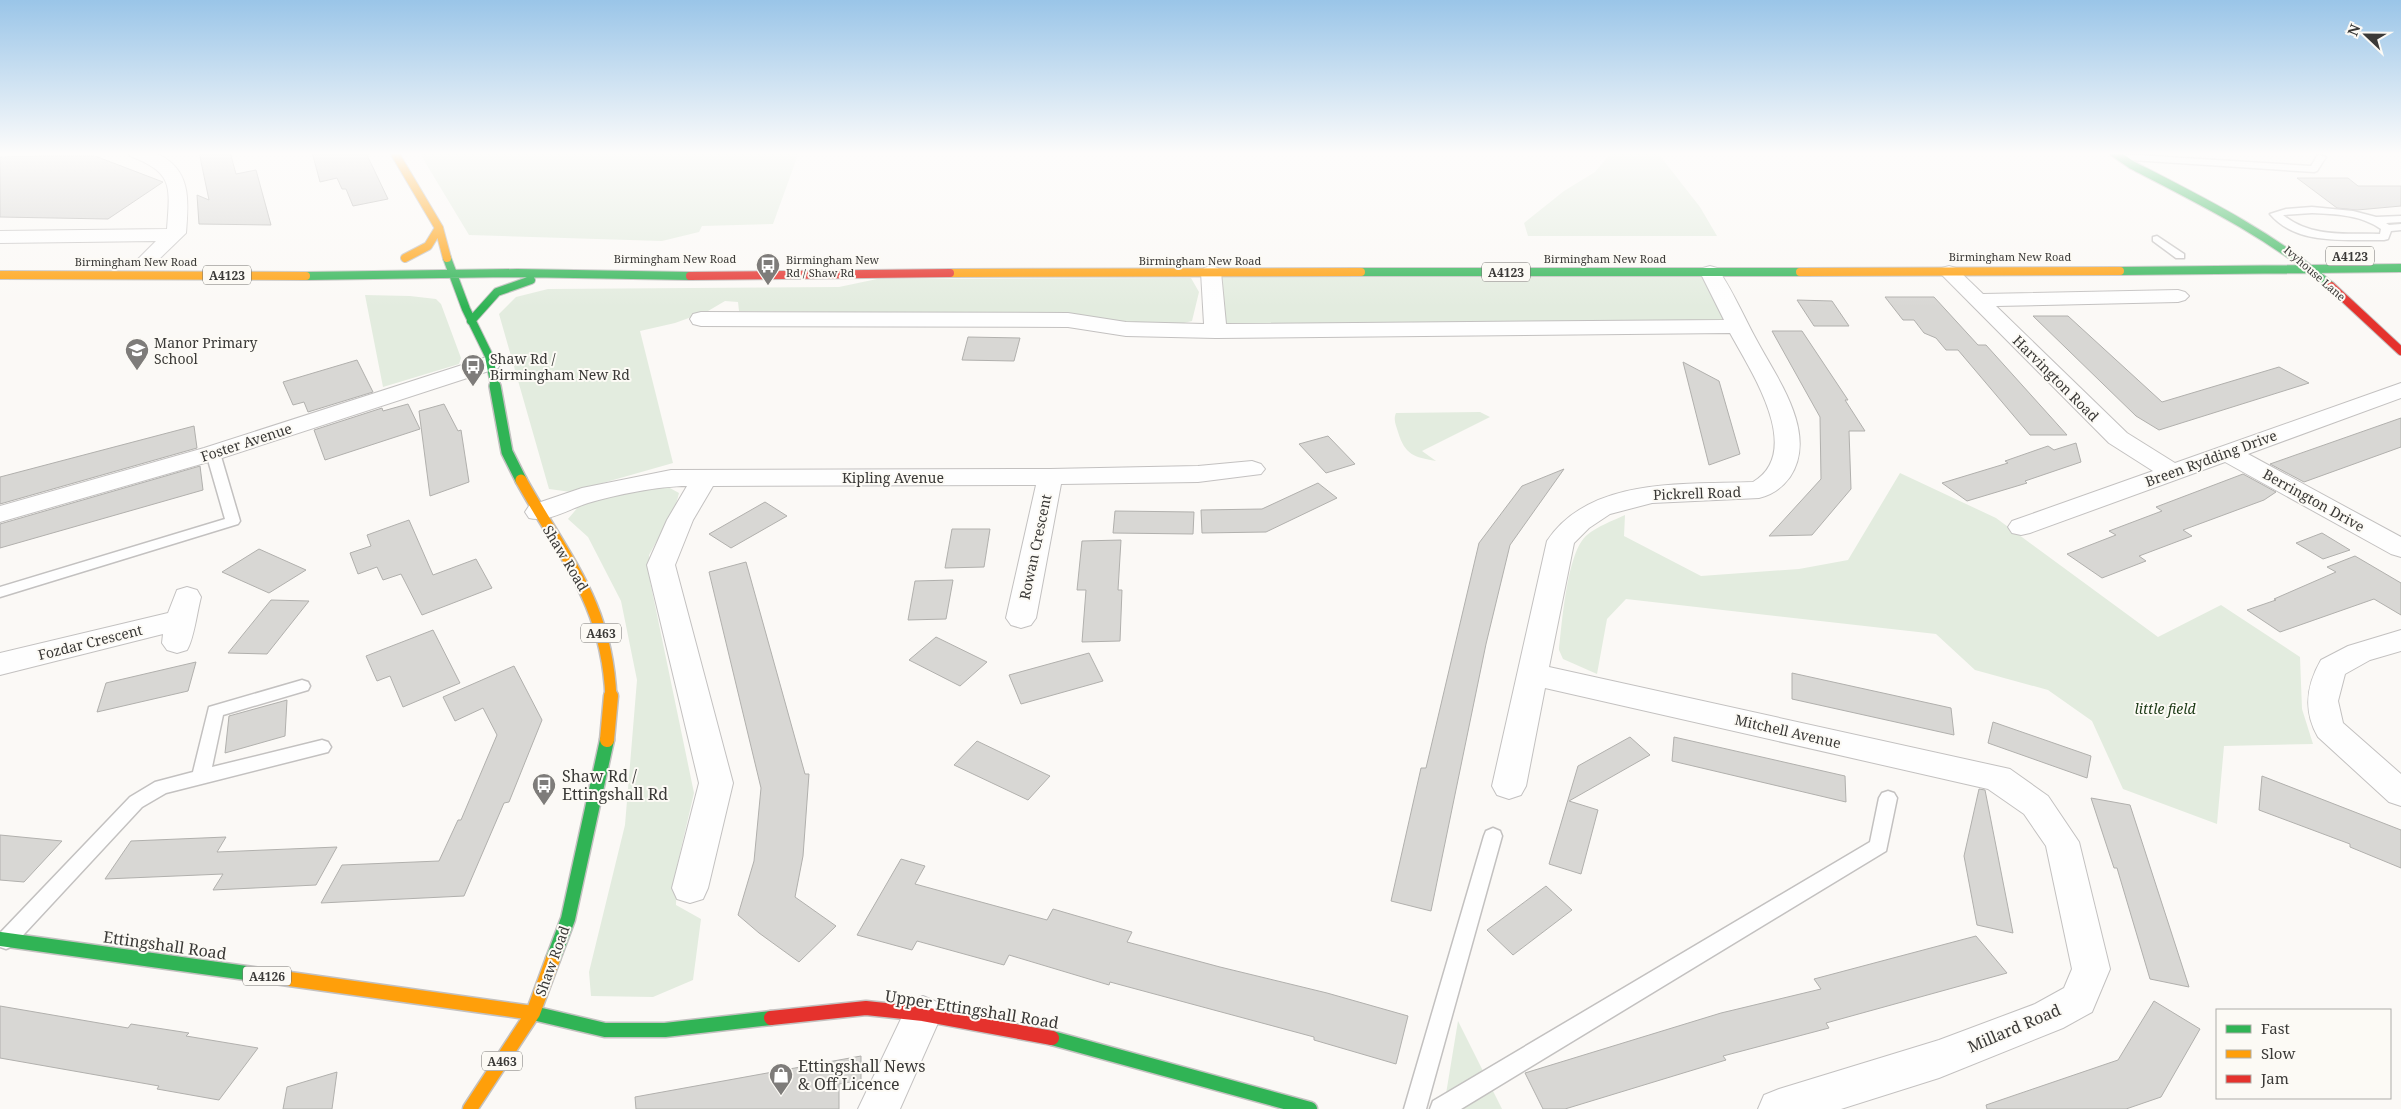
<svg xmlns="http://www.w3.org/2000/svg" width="2401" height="1109" viewBox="0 0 2401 1109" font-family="'Noto Serif',serif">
	<rect width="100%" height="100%" fill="#fbf9f6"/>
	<path fill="#e3ecdf" d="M419,152H799L773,224L702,226L699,232L662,241L469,235Z
		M1612,152H1657L1700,207L1717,236H1528L1524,223L1564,191L1595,172Z
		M1710,272L1737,326L1216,331L1212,276Z
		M1191,278L1199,292L1192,321L1172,326H1126L1051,314L739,311L738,302L725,301L708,311L675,323L640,331L673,463L571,492L549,489L499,314L516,297L548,289L839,287L877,279Z
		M365,295L410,296L436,299L441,304L461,358L459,364L383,387Z
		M1480,412L1490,417L1422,451L1436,461C1414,457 1405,455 1398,432C1396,425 1393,420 1396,413Z
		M1900,473L1996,518L2158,637L2221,605L2300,657L2302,709L2313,744L2224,746L2217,824L2123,789L2092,721L2048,690L1975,670L1936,634L1626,599L1607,619L1597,674L1563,659L1559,650C1562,624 1567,551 1587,535C1598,526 1612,521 1625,515L1624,536L1701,576L1799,569L1848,560Z
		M668,487L679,493L675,508L649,555L650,581L694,793L677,866L676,905L701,919L693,980L653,997L591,996L589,972L625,825L637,680L621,601L588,537L568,519L579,506L610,495Z
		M1458,1021L1502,1109H1459L1444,1106Z"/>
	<path fill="#d8d7d4" stroke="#b1b0ad" d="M199,152H230L236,174L256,170L271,225L199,224L197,195L209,200Z
		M312,152H371L367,155L388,199L353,206L346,189H342L337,178L320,182Z
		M43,156H95L163,182L108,219L0,217V157Z
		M2297,178H2348L2358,186H2401V206L2357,210L2337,208Z
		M1885,297H1934L1978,345H1986L2067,435H2030L1958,350H1946L1936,338L1924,333L1914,320H1903Z
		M1797,300L1832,301L1849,326H1814Z
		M2033,316H2068L2162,402L2279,367L2309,383L2159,430L2136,416Z
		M1772,331H1802L1848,400H1845L1865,431H1849L1851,489L1812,535L1769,536L1821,479L1820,417Z
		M968,337L1020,338L1014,361L962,360Z
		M357,360L373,392L308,412L304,402L293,405L283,382Z
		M1683,362L1719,381L1740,454L1709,465Z
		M408,404L420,429L325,460L314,430L382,408L383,411Z
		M444,404L458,431L461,430L469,482L430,496L419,411Z
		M2401,418V447L2304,482L2270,464Z
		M194,426L197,448L0,504V477Z
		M1328,436L1355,464L1326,473L1299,444Z
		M2076,443L2081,462L2025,481L2027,483L1967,501L1942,483L2008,463L2005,461L2048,446L2054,450Z
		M200,466L203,490L0,548V524Z
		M1564,469L1510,545L1486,644L1431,911L1391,901L1421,768H1426L1479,543L1522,486Z
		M2243,474L2276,492L2264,500L2183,530L2192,536L2139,556L2146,561L2102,578L2067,554L2116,535L2109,531L2162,511L2156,507Z
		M1318,483L1337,498L1266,532L1202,533L1201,510L1262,509Z
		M765,502L787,516L731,548L709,534Z
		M1115,511L1194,512L1193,534L1113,533Z
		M409,520L433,575L476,559L492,588L422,615L401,574L383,580L377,567L358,574L350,553L371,546L367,535Z
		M952,529H990L984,567L945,568Z
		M2322,533L2350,550L2323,559L2296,543Z
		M1121,540L1118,590H1122L1120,641L1082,642L1086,590H1077L1082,541Z
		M259,549L306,570L269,593L222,572Z
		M2355,556L2401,583V615L2374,599L2280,632L2247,610L2276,600L2274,599L2336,572L2327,567Z
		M746,562L805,774H809L803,856L795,897L836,926L799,962L759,933L738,915L754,861L761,788L709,572Z
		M953,580L946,619L908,620L915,581Z
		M271,600L309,601L267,654L228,653Z
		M433,630L460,683L403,707L390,676L377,681L366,656Z
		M936,637L987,662L960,686L909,660Z
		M1089,653L1103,681L1021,704L1009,675Z
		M196,662L188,691L97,712L106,683Z
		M514,666L542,720L509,802L504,803L464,896L321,903L342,865L439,861L458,820H461L497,735L483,708L455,721L443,697Z
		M1792,673L1951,708L1954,735L1792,699Z
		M287,700L285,736L225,753L229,716Z
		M1993,722L2091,756L2087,778L1988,743Z
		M1630,737L1650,755L1569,801L1598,810L1581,874L1549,864L1578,766Z
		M1674,737L1845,776L1846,802L1672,761Z
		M977,741L1050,776L1028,800L954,765Z
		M2262,776L2401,830V868L2350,847V844L2259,810Z
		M1979,789L1985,790L2013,933L1977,925L1964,856Z
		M2091,798L2130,805L2189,987L2150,979L2117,868H2114Z
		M0,835L62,841L24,882L0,880Z
		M226,837L217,852L337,847L316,885L213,890L223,874L105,879L131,841Z
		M901,859L925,866L915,884L1047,920L1053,909L1132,932L1127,942L1220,967L1327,993L1408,1016L1396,1064L1314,1040V1037L1110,982L1109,985L1009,955L1004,965L917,941L912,950L857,935Z
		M1546,886L1572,910L1513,955L1487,930Z
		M1976,936L2007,973L1826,1023L1829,1028L1723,1056L1726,1060L1565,1109H1543L1525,1073L1721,1013L1821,989L1814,979Z
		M2154,1001L2200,1029L2161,1097L2126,1109H1987L1986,1105L2118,1060Z
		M0,1006L128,1028L131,1024L189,1033L186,1036L258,1048L219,1100L157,1089L159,1086L0,1058Z
		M861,1056V1080L839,1084V1109H636L635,1097Z
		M337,1072L332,1109H283L287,1087Z"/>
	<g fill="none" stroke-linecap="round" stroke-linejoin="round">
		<g stroke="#c3c1c0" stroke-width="3">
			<path id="lane" d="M2120,154L2311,166L2318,155L2326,157L2317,171L2314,172L2117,159V155Z
				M2312,207L2353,211L2376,217L2401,216V222L2386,223L2389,225L2401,224V230L2391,231L2388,239L2384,240C2346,239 2297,246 2270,214L2286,209ZM2312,213C2336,214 2361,215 2381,229L2380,234C2345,233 2312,238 2283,215Z
				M2157,236L2184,254V258H2176L2153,241V237Z
				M213,449L220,453L240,521L238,524L0,597V587L225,519L206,453Z
				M302,680L308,682L310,686L308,690L223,715L212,767L322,740L328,742L331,747L328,752L166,793L142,807L13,946L6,949L0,947V933L130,797L155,782L193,772L209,707Z
				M1888,791L1894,793L1897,798L1886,851L1461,1109H1430L1433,1101L1870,842L1879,798L1882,793Z
				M1493,828L1500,831L1502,836L1426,1109H1404L1484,836L1486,831Z"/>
		</g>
		<g stroke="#c3c1c0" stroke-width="2">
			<path id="street" d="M127,152C135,152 143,151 151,152C156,153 161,156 165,158C192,175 188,206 186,233L153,265L146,267L139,265L136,261L156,241L0,243V231L167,229C170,186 174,173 130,156Z
				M1211,266L1218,268L1221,272L1226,324L1724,320L1700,272L1703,268L1710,266L1717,268C1732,289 1743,315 1756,339C1776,377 1819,433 1790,477C1782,488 1772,495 1759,498L1652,503L1610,514L1589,528L1574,543L1549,667L2010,769L2048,796L2079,842L2110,969L2092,1012L2063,1028L1939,1078L1841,1109H1758L1764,1095L1779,1089L1939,1040L2035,1004L2064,988L2072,969L2046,846L2024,814L1988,789L1545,688L1526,786L1521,795L1509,799L1497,795L1492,786L1547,541C1590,476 1686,485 1753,482C1805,451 1750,370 1730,333L1216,338L1126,336L1068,327L701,326L693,324L690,319L693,314L701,312L1068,313L1126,322L1204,324L1201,272L1204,268Z
				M1949,266L1956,268L1983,294L2178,290L2185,292L2189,296L2185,300L2178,302L1996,306L2127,433L2175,463L2401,383V398L2248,454L2401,537V557L2391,554L2225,462L2030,533L2021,535L2012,533L2008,527L2012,521L2153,471L2109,443L1939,272L1942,268Z
				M490,356L498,358L501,363L498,368L222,458L0,522V506L204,448Z
				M1252,461L1261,464L1265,469L1261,474L1198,482L1061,484L1036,618L1031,625L1021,628L1011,625L1006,618L1036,485L713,486L693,520L675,565L733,783L708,888L703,899L690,903L677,899L672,888L699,783L647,565L667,520L687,486C659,486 615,495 588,503C569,509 548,523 529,518L525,512L529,506L582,488L671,470L1050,469L1198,466Z
				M187,587L197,590L201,597C197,612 194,639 187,650L177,653L167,650L162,643L163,634L0,675V653L168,613L177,590Z
				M2401,630V651L2370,660L2345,674L2338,701L2343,723L2401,774V806L2389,802L2318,737C2303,711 2306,686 2321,660L2348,646Z
				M923,996L937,1002L942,1014L900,1109H858L909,1002Z"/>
		</g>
		<g stroke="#c3c1c0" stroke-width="10">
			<path id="fast-far2" d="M2113,152L2132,165C2202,201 2271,235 2331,286
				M447,258L466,309L489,356L495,387
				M2120,271L2401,268
				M1361,272H1800
				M306,276L517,273L690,276
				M471,321L497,292L531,280"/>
		</g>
		<g stroke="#c3c1c0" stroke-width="14">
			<path id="fast-far1" d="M495,386L507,452L521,480"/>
		</g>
		<g stroke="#c3c1c0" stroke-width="17">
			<path id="fast" d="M0,939L268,976
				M553,959L568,919L607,740
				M533,1013L605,1030H665L771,1018
				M1052,1038L1310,1109"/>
		</g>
		<g stroke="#c3c1c0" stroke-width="10">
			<path id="slow-far2" d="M394,152L439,228L447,258
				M405,258L428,246L439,228
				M1800,272L2120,271
				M950,273L1361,272
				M0,275L306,276"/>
		</g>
		<g stroke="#c3c1c0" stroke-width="14">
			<path id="slow-far1" d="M521,480C564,558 607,602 611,698"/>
		</g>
		<g stroke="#c3c1c0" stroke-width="17">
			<path id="slow" d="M607,740L611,696
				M268,976L533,1013
				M470,1109L533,1013L553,959"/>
		</g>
		<g stroke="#c3c1c0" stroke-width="10">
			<path id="jam-far1" d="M690,276L950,273
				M2331,286L2401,351"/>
		</g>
		<g stroke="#c3c1c0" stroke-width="17">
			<path id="jam" d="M771,1018L866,1008L923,1014L1052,1038"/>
		</g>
		<use href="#lane" fill="#fefefe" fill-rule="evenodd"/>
		<use href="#street" fill="#fefefe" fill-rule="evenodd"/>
		<use href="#fast-far2" stroke="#30b455" stroke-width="8"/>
		<use href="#fast-far1" stroke="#30b455" stroke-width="11"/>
		<use href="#fast" stroke="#30b455" stroke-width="14"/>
		<use href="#slow-far2" stroke="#ff9f0a" stroke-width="8"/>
		<use href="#slow-far1" stroke="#ff9f0a" stroke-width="11"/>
		<use href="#slow" stroke="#ff9f0a" stroke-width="14"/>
		<use href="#jam-far1" stroke="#e5322d" stroke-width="8"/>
		<use href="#jam" stroke="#e5322d" stroke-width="14"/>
	</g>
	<linearGradient id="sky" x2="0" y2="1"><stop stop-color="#9ac5e8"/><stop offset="0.5" stop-color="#fdfcfb"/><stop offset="1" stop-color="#fdfcfb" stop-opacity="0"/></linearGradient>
	<rect width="2401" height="307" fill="url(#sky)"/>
	<defs>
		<g id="bus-pin" transform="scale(1.25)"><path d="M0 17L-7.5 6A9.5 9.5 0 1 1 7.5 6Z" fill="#7e7c7a" stroke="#fcfaf5"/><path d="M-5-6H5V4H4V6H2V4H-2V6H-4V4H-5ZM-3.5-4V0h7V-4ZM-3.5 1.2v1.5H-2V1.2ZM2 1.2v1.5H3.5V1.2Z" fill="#fff"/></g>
		<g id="school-pin" transform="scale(1.25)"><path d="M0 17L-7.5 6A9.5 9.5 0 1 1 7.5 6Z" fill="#7e7c7a" stroke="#fcfaf5"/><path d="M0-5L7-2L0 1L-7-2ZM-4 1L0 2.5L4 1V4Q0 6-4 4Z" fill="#fff"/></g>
		<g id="shop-pin" transform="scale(1.25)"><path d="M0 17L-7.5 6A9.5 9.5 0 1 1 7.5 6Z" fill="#7e7c7a" stroke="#fcfaf5"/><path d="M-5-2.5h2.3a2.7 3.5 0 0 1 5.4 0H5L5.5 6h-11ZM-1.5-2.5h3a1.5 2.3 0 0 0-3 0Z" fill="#fff"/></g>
	</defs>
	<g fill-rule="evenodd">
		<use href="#bus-pin" x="768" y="265"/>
		<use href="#school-pin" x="137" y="350"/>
		<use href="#bus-pin" x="473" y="366"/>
		<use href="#bus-pin" x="544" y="785"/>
		<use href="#shop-pin" x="781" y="1075"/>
	</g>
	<g text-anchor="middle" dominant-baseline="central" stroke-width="4" stroke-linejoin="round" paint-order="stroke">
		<g font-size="11" fill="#3a3937" stroke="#fcfaf5">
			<text x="2010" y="256">Birmingham New Road</text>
			<text x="675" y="258">Birmingham New Road</text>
			<text x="1605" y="258">Birmingham New Road</text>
			<text x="1200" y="260">Birmingham New Road</text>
			<text x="136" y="261">Birmingham New Road</text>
			<text transform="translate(2315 273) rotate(41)">Ivyhouse Lane</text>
		</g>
		<g font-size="11" fill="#3a3937" stroke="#fcfaf5" text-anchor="start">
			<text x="786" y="259">Birmingham New<tspan x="786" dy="13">Rd / Shaw Rd</tspan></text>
		</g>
		<g fill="#fcfaf5" stroke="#747370" stroke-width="1">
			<rect x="2326" y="246.5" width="48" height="19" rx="4"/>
			<rect x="1482" y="262.5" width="48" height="19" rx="4"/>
			<rect x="203" y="265.5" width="48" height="19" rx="4"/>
			<rect x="581" y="623.5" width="40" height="19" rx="4"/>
			<rect x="243" y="966.5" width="48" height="19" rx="4"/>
			<rect x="482" y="1051.5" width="40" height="19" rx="4"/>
		</g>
		<g font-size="12" font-weight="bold" fill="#3a3937">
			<text x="2350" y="256">A4123</text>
			<text x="1506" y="272">A4123</text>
			<text x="227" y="275">A4123</text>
			<text x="601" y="633">A463</text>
			<text x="267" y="976">A4126</text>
			<text x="502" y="1061">A463</text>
		</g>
		<g font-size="14" fill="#3a3937" stroke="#fcfaf5" text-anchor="start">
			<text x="154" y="342">Manor Primary<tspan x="154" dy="16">School</tspan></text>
			<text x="490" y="358">Shaw Rd /<tspan x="490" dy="16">Birmingham New Rd</tspan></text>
		</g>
		<g font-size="14" fill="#3a3937" stroke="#fcfaf5">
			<text transform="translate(2056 378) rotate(45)">Harvington Road</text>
			<text transform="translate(246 442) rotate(-18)">Foster Avenue</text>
			<text transform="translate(2211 458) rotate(-20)">Breen Rydding Drive</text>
			<text x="893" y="477">Kipling Avenue</text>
			<text transform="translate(1697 493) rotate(-2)">Pickrell Road</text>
			<text transform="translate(2314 500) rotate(29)">Berrington Drive</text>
			<text transform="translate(1035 547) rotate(-78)">Rowan Crescent</text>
			<text transform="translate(566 558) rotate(59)">Shaw Road</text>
			<text transform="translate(90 642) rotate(-14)">Fozdar Crescent</text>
			<text transform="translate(1788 731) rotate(13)">Mitchell Avenue</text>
			<text transform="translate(552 961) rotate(-70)">Shaw Road</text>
		</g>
		<g font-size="14" font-style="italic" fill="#1a3814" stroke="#fcfaf5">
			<text x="2165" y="708">little field</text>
		</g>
		<g font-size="16" fill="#3a3937" stroke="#fcfaf5" text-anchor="start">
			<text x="562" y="776">Shaw Rd /<tspan x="562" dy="18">Ettingshall Rd</tspan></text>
			<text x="798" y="1066">Ettingshall News<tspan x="798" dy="18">&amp; Off Licence</tspan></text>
		</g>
		<g font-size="16" fill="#3a3937" stroke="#fcfaf5">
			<text transform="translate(165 945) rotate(8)">Ettingshall Road</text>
			<text transform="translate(972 1009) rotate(9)">Upper Ettingshall Road</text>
			<text transform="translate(2014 1028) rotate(-23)">Millard Road</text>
		</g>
	</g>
	<rect x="2216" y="1009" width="175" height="90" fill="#fcfaf5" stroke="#aeada9"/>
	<rect x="2226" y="1025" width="25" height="8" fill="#30b455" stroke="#aeada9"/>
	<text x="2261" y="1034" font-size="15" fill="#3a3937">Fast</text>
	<rect x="2226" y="1050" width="25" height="8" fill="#ff9f0a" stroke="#aeada9"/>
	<text x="2261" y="1059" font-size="15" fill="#3a3937">Slow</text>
	<rect x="2226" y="1075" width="25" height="8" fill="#e5322d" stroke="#aeada9"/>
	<text x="2261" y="1084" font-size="15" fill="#3a3937">Jam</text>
	<g transform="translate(2366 35) rotate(292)" stroke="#fcfaf5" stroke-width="4" paint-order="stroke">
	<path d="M0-4L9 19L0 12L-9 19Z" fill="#3a3937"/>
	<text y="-8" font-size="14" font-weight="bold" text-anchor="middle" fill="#3a3937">N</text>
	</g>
</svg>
